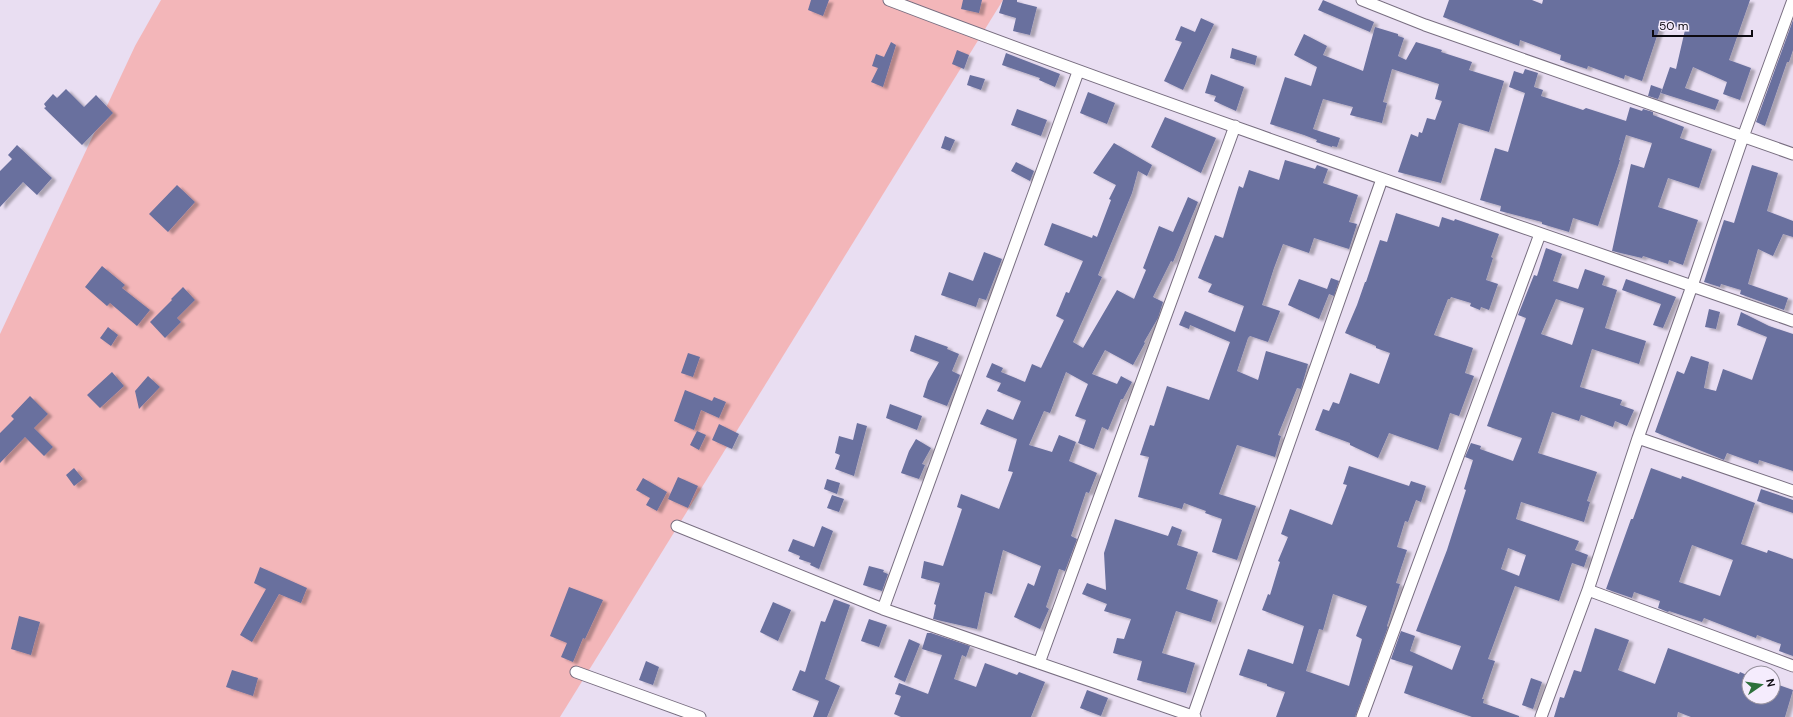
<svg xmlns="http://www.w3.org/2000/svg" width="1793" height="717" viewBox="0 0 1793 717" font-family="'DM Sans',sans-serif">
	<defs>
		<filter id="shadow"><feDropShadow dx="4.5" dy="2.5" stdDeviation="1" flood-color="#0004"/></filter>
	</defs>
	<rect width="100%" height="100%" fill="#e9def2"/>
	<path fill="#f3b6b9" d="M161,0H1003L560,717H0V334L135,46Z"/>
	<path fill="#696f9e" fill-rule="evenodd" filter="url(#shadow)" d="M811,0H829L823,16L808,10Z
		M963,0H982L979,13L961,9Z
		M1003,0H1017V2L1037,7L1030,35L1013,31L1016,18L999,13Z
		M1323,0L1374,22L1370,32L1318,10Z
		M1449,0H1532L1542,4L1543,0H1750L1729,60L1751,68L1740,100L1723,94L1727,82L1693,67L1685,88L1719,100L1715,110L1661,93L1670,67L1676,69L1685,30L1662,21L1642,81L1625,75L1624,79L1588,66L1587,69L1560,60L1561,55L1520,40L1519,46L1443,17Z
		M1201,18L1214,24L1183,90L1164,81L1182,42L1175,40L1181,26L1195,32Z
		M1793,20V50L1789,62H1787L1765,126L1756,122Z
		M1375,27L1398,34V36L1404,38L1398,56L1406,60L1416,42L1442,50L1441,52L1472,62L1469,70L1504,81L1489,132L1459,123L1441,183L1398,172L1411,134L1418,137L1419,132L1422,133L1427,118L1435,120L1442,101L1435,99L1439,84L1392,69L1383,102L1387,103L1382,123L1350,115L1353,107L1323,99L1313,129L1340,138L1337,147L1332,146V147L1316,142L1317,140L1304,135L1270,124L1285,77L1311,86L1317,67L1294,55L1304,34L1327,46L1323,55L1363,71Z
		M891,42L896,45L883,87L871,82L878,68L872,66L876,54L884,57Z
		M1232,48L1257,56L1255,65L1230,58Z
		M957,50L969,55L964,69L952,64Z
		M1006,53L1060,74L1055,87L1039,80L1040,78L1002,65Z
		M1525,69L1538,73L1534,87L1543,90L1541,96L1583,110L1586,108L1626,121L1630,107L1642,111L1643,109L1653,112V115L1684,127L1680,138L1712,149L1699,188L1668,178L1658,207L1698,220L1683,265L1669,260L1668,264L1643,256L1642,258L1612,251L1631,164L1644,168L1652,143L1626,135L1619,160H1620L1598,226L1573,218L1569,232L1542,224V222L1500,211L1501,206L1480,200L1495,148L1508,152L1525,93L1509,87L1514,71L1523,74Z
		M1211,74L1244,87L1236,111L1214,101L1216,96L1205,93Z
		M970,75L985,79L981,90L967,85Z
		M1651,85L1662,89L1658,99L1648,96Z
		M66,89L84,107L96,95L113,113L82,145L44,108L46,107L44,104L53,94L57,98Z
		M1088,92L1115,103L1107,124L1080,113Z
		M1017,109L1047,120L1041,136L1011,125Z
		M1165,117L1216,138L1201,173L1151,147Z
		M945,136L955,140L950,151L941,148Z
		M1114,143L1152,165L1147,176L1138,171L1132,193L1098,275L1102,277L1073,342L1083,348L1117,290L1134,299L1146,270L1143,268L1159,226L1173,232L1188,197L1198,202L1173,262L1171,261L1153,297L1163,302L1158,318L1144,342L1145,343L1133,365L1105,350L1092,374L1117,384L1121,376L1132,382L1123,399H1121L1108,430L1102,427L1094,449L1078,443L1086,420L1075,416L1088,384L1066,372L1050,413L1044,411L1029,445L1052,452L1059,435L1076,442L1069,461L1097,473L1089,493L1086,492L1071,536L1077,539L1065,571L1059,569L1046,607L1049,609L1040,629L1014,617L1028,583L1034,586L1041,566L1003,550L992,594L985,592L977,629L933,619L936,605L934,604L940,583L921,578L924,561L943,566L962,509L957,507L961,494L999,509L1013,472L1008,471L1017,439L980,424L987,409L1013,420L1021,401L997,391L1001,383L986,377L992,363L1003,368L1001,372L1025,382L1032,364L1041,368L1064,320L1056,316L1066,292L1069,293L1083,261L1044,245L1052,223L1092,238L1093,235L1097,237L1111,200L1109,199L1116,185L1093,173Z
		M17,145L52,178L37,195L23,182L0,207V171L12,159L8,155Z
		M1285,160L1315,169L1317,165L1328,169L1323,183L1358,195L1349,222L1357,224L1349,249L1314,238L1309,253L1283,244L1274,268L1262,305L1280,311L1268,342L1250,336L1248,338L1237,371L1258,380L1266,351L1308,364L1301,389L1297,388L1278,435L1281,436L1275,457L1237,445L1219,494L1256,506L1237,560L1212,552L1222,519L1205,513L1206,511L1184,503L1182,509L1138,497L1149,457L1140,455L1150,425L1154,426L1167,386L1209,400L1230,342L1190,325L1189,329L1179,325L1185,311L1235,332L1244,306L1208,292L1212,284L1198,278L1215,235L1223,238L1239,186L1243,188L1249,170L1279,180Z
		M1016,162L1034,171L1030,181L1011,171Z
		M1752,165L1778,173L1767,211L1793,221V237L1783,234L1773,256L1758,249L1748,284L1788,298L1784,310L1740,294L1741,290L1721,284L1720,287L1704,282L1724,220L1734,223Z
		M177,185L195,202L168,232L149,214Z
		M1396,213L1439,227L1442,217L1454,221L1455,219L1499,234L1491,257L1493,258L1486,280L1498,284L1489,310L1481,307L1480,310L1470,306L1471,303L1451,297L1450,299H1448L1434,335L1473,348L1465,373L1474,376L1459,416L1450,413L1438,450L1389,433L1378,458L1350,445V443L1315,430L1323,409L1329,411L1333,402L1339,404L1350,373L1379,384L1390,353L1376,348V346L1345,333L1357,305L1365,282H1366L1380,240L1387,242Z
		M1546,248L1562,254L1553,281L1578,289L1585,269L1605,276L1602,285L1617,290L1605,328L1646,341L1639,364L1592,349L1580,387L1622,400L1620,405L1634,410L1627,426L1615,421L1613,427L1581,415L1579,421L1552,412L1538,453L1597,472L1587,501L1590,502L1584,522L1521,502L1516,519L1579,541L1575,550L1588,555L1584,567L1572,563L1559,601L1515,586L1488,659L1495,661L1482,699H1484L1483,703L1519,716V717H1472L1404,693L1413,666L1391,659L1401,631L1415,636L1410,651L1452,670L1461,646L1416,631L1447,550L1466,490L1464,489L1473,460L1465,457L1471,443L1481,446L1480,449L1513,461L1522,438L1487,426L1526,318L1518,315L1534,275L1537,276ZM1556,299L1584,308L1572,345L1541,334ZM1508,548L1526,555L1519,576L1501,569Z
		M984,252L1002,259L986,300L979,298L976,307L941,295L949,272L973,281Z
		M102,266L125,285L122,288L150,310L137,326L110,303L107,306L85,287Z
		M1331,278L1339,281L1334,296L1329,294L1319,319L1288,305L1299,279L1327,289Z
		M1626,279L1676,297L1663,328L1653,325L1661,304L1622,290Z
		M183,287L195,300L177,318L181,322L165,338L150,322L172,300L171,299Z
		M1709,309L1720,312L1716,329L1705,327Z
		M1741,312L1769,326L1793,334V471L1759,460L1758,464L1727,453L1724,460L1655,432L1677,371L1684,374L1691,356L1709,362L1704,388L1716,391L1723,369L1752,380L1767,337L1737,325Z
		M108,327L118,335L111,346L100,338Z
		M915,335L948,347L947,349L959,354L952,371L960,375L947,406L923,397L928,381L939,362L910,351Z
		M688,353L700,357L693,377L681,373Z
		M112,372L124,386L100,408L87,395Z
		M148,376L160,387L139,409L135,391Z
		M685,390L712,401L714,397L726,402L719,418L701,410L694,430L674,421Z
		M30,396L48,414L34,428L53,447L44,456L25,437L0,463V433L14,419L11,416Z
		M890,404L922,416L917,430L886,418Z
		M857,423L867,426L854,476L835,469L840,455L835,453L839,436L853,440Z
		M719,424L739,434L732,449L712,440Z
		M697,431L706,435L699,450L690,445Z
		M916,439L931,448L922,464L925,465L919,479L901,473L909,451Z
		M1349,466L1409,486L1411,481L1426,486L1421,502L1416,500L1408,522L1405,521L1397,547L1407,550L1396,583L1400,584L1387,626L1388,627L1355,717H1276L1285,692L1267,686V684L1239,675L1248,649L1293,664L1304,626L1262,610L1268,594L1270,595L1280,562L1278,561L1288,537L1281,534L1290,509L1332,525L1347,485L1343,484ZM1333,594L1367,606L1356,636L1362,639L1349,686L1306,671L1319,629L1323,630Z
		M74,468L83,479L74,486L66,475Z
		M1651,468L1681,479L1682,476L1755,503L1741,544L1767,553L1768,550L1793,559V656L1779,651L1781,644L1757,635L1756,638L1704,618L1702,622L1669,611L1668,612L1658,608L1660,601L1634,592L1632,598L1606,589L1631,519H1633ZM1692,545L1733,560L1720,596L1679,582Z
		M678,477L698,486L688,508L668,499Z
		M643,478L667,492L657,511L646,505L650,498L636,490Z
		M827,479L840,483L837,494L824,489Z
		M1761,489L1793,500V513L1757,501Z
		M832,495L844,499L839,512L827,508Z
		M1115,519L1168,536L1172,526L1182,530L1177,545L1198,552L1186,589L1218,600L1211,622L1176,611L1162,653L1195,663L1186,693L1137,680L1142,661L1113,653L1117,638L1124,639L1131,619L1104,611L1107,604L1082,594L1087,583L1106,590L1104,553Z
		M822,526L833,531L819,569L810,565L811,563L799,559L800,556L788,551L793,539L814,547Z
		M869,566L884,570L883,572L888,574L882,591L863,585Z
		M260,567L307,588L301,603L279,594L252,642L240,635L266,589L254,583Z
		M569,587L603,600L585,639L583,638L573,662L561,657L567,643L550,636Z
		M834,599L850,605L825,679L840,686L827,717H813L819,701L792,690L800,670L805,672L821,621L825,622Z
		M773,602L791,610L778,641L760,632Z
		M19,616L40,622L31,655L11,649Z
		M869,619L887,625L879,647L861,641Z
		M1595,628L1629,640L1618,670L1655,684L1668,648L1739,674L1740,672L1749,676V697H1773V683L1793,690L1785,717H1691L1678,712L1677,717H1554L1560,697L1564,698L1574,670L1581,672Z
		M927,633H931L970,646L966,657L962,655L954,679L976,687L985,663L1017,675L1019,672L1045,682L1031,717H901L894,714L901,696L895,694L899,683L928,694L942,655L922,649Z
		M909,639L920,644L905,682L894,677Z
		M646,661L659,667L653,685L639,680Z
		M232,670L258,678L253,696L226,687Z
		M1531,678L1542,682L1533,709L1522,705Z
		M1087,690L1108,698L1101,716L1080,708Z"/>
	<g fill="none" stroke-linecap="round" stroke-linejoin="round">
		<g stroke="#786e80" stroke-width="13">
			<path id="street" d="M889,0C1188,114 1491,216 1793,321
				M1362,0L1425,25L1793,154
				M1638,438L1793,491
				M677,526L883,609L1195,717
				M1588,590L1793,666
				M883,609L1078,72
				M1039,663L1235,126
				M576,672L700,717
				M1193,716L1382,179
				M1362,717L1540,234
				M1541,717L1588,590L1638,438L1692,286L1743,137L1793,0"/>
		</g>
		<use href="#street" stroke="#fff" stroke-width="11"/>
	</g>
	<g transform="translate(1761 685) rotate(77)"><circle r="19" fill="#f5ecfd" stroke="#98929e"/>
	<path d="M0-3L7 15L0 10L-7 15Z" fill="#2d703b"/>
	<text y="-6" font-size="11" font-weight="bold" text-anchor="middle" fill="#0d0a10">N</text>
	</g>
	<path d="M1653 30v6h99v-6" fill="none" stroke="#0d0a10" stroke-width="2"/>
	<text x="1659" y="30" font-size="12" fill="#0d0a10" stroke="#f5ecfd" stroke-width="3" paint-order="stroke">50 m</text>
</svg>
